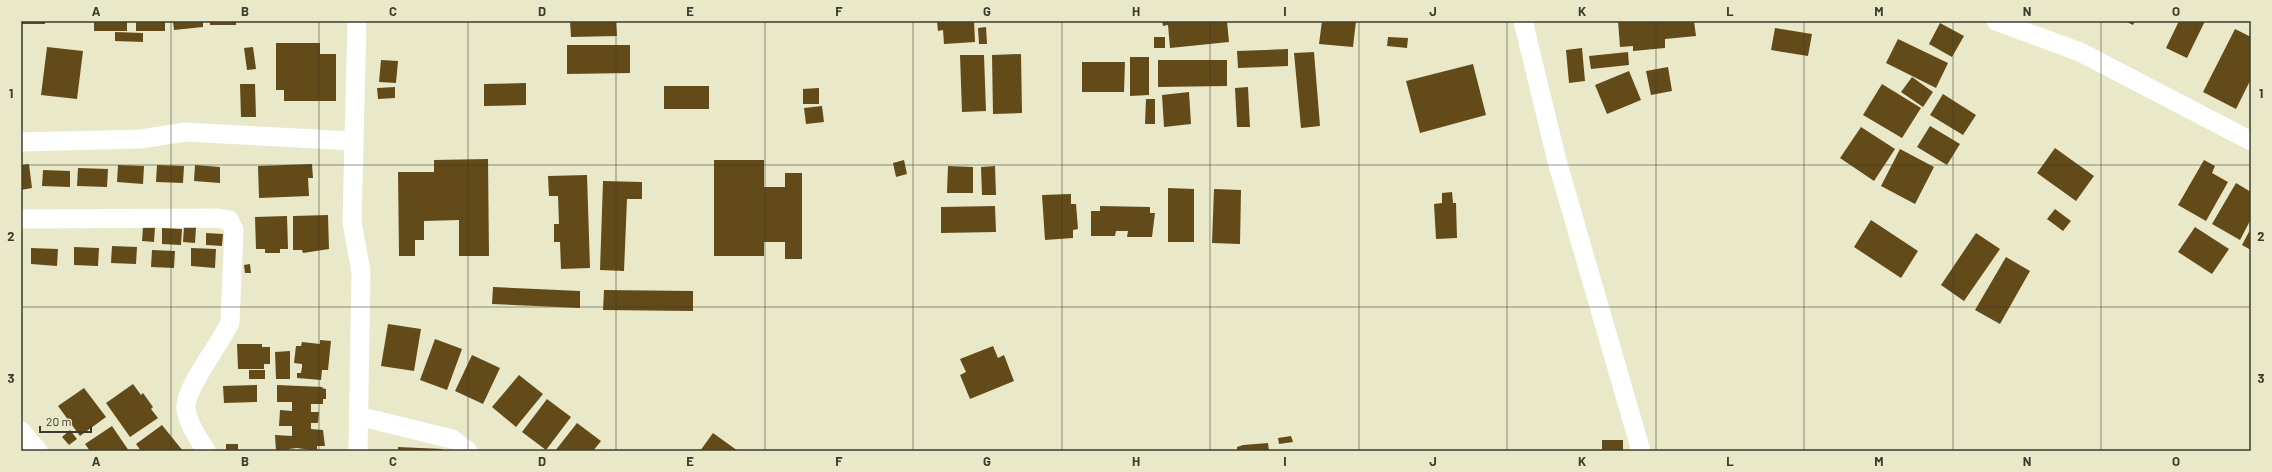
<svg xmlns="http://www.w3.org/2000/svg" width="2272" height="472" viewBox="0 0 2272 472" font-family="Barlow,sans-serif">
	<rect width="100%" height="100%" fill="#e9e9ca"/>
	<path fill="#634a19" d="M21,21H45V24H21Z
		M94,21H127V31H94Z
		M136,21H165V31H136Z
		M173,21H203V27L174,30Z
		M210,21H236V25H210Z
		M570,21H616L617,36L571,37Z
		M937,21H974L975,42L944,44L943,30L938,31Z
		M1162,21H1227L1229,42L1170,48L1168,25L1163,26Z
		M1322,21H1356L1353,47L1319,44Z
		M1618,21H1694L1696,36L1665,39V48L1633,51V46L1620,47Z
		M2125,21H2135L2133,25Z
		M2179,21H2205L2187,58L2166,48Z
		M1940,23L1964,36L1952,57L1929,44Z
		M986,27L987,44H979L978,28Z
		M1775,28L1812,34L1808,56L1771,50Z
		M2235,29L2251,37V79L2236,109L2203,92Z
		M115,32L143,33V42L115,41Z
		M1154,37H1165V48H1154Z
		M1388,37L1408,38L1407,48L1387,46Z
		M1898,39L1948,63L1936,88L1886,63Z
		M276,43H320V54H336V101H284V90H276Z
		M567,45H630V73L567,74Z
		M47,47L83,51L77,99L41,95Z
		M253,47L256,69L247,70L244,48Z
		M1582,48L1585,81L1569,83L1566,50Z
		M1288,49V66L1238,68L1237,51Z
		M1314,52L1320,126L1301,128L1294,53Z
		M1628,52L1629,65L1591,69L1589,56Z
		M1021,54L1022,113L993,114L992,55Z
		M960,55H984L986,111L962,112Z
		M1130,57H1149V95L1130,96Z
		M381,60L398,61L396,83L379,82Z
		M1158,60H1227V86L1158,87Z
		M1082,62H1125L1124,92H1082Z
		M1473,64L1486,115L1420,133L1406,81Z
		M1668,67L1672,91L1651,95L1646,71Z
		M1629,71L1641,100L1607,114L1595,85Z
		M1912,77L1933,92L1923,107L1901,92Z
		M526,83V105L484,106V84Z
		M240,84H255L256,117H241Z
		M1882,84L1921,108L1902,138L1863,115Z
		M664,86H709V109H664Z
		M395,87V98L378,99L377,88Z
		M1248,87L1250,127H1237L1235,88Z
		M819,88V104H803V89Z
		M1189,92L1191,124L1164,127L1162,95Z
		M1943,94L1976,115L1963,135L1930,115Z
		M1146,99H1155V124H1145Z
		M822,106L824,122L806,124L804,108Z
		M1930,126L1960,144L1947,165L1917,147Z
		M1861,127L1895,149L1874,181L1840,158Z
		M2055,148L2094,176L2076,201L2037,173Z
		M1900,149L1934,167L1915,204L1881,186Z
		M488,159L489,256H459V220L424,221V240H415V256H399L398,172H434V160Z
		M714,160H764V187H785V173H802V259H785V242H764V256H714Z
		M904,160L907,174L896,177L893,163Z
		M2204,160L2215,166L2212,173L2228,182L2206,221L2178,205Z
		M29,164L32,188L21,190V165Z
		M312,164L313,178H308L309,196L259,198L258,166Z
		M118,165L144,166L143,184L117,182Z
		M157,165L184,166L183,183L156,182Z
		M195,165L220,167V183L194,181Z
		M948,166L973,167V193H947Z
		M995,166L996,195H982L981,167Z
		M78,168L108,169L107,187L77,186Z
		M43,170L70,171V187L42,186Z
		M587,175L590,268L561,269L560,242H554V224H559L558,196H549L548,176Z
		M603,181L642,182V199H627L624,271L600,270Z
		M2236,183L2251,192V219L2240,240L2212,224Z
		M1168,188L1194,189V242H1168Z
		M1214,189L1241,190L1240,244L1212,243Z
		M1452,192L1453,203H1456L1457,238L1436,239L1434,204L1442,203V193Z
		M1071,194V204H1076L1078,229L1073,230V238L1045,240L1042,195Z
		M995,206L996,232L941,233V207Z
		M1100,206L1150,207V213H1155L1152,237H1127L1128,231H1116L1115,236H1091V211H1100Z
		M2055,209L2071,221L2063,231L2047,219Z
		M328,215L329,249L303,253L302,250H293V216Z
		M287,216L288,249H280V253H265V249H256L255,217Z
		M1871,220L1918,251L1901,278L1854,247Z
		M184,226L196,227L195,243L183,242Z
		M143,227H155L154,242L142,241Z
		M2195,227L2229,249L2212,274L2178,252Z
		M162,228L182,229L181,245L162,244Z
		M2251,228V250L2242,245Z
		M206,233L223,234L222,246L206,245Z
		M1976,233L2000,249L1964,301L1941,285Z
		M112,246L137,247L136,264L111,263Z
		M74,247L99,248L98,266L74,265Z
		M31,248L58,249L57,266L31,264Z
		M191,248L216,249L215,268L191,266Z
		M152,250L175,251L174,268L151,267Z
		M2006,257L2030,271L2000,324L1975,310Z
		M250,264L251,273H245L244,265Z
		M493,287L580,291V308L492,304Z
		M604,290L693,291V311L603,310Z
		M388,324L421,329L414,371L381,366Z
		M435,339L462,349L447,390L420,380Z
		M320,340L331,341L328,370H322L321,380L297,378V373H301L302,367V364L294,363L296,346H301L302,342L320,344Z
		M237,344H262V347H270V364H264V369H238Z
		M993,346L998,358L1004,355L1014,381L970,399L960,375L966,372L960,359Z
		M290,351V379H276L275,352Z
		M472,355L500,368L483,404L455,391Z
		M249,370H265V379H249Z
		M519,375L543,394L516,427L492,407Z
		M133,384L141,395L143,393L153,407L151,409L158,418L130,437L106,403Z
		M257,385V402L224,403L223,386Z
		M277,385L323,387L322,388L326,389V399H323V404H311V412H319L318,423H311V429L323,430L325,446H317V451L297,448L289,449V451H276L275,435L292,436V426H279L280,410L292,411V402H277Z
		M84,388L106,417L80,436L58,406Z
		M547,399L571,417L546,450L522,432Z
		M577,423L601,441L593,451H555Z
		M162,425L183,451H141L136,444Z
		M112,426L129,451H90L85,444Z
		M70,430L77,439L69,445L62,437Z
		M713,433L738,451H700Z
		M1291,436L1293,442L1279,444L1278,438Z
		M1602,440H1623V451H1602Z
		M1268,443L1269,451H1237V447L1243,445Z
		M226,444H238V451H226Z
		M398,447L442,449V451H398Z"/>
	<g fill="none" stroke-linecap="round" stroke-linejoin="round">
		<path stroke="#fff" stroke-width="19" d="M357,21L352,222L361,272L358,451
			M1523,21L1557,161L1641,451
			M1996,21L2080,52L2251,141
			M21,142L141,139L185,132L354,141
			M21,219L215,218L229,220L234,230L230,322C222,342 183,390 186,409C188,424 198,438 206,451
			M358,416L452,439L468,451
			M21,431L38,451"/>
	</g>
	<path fill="none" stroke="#3b3b2e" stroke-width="1" stroke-opacity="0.55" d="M171,21V451M319,21V451M468,21V451M616,21V451M765,21V451M913,21V451M1062,21V451M1210,21V451M1359,21V451M1507,21V451M1656,21V451M1804,21V451M1953,21V451M2101,21V451M21,165H2251M21,307H2251"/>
	<rect width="2272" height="472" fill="none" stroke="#e9e9ca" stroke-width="44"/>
	<path d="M40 426v6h51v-6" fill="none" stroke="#3b3b2e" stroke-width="2"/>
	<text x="46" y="426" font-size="12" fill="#3b3b2e" stroke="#e9e9ca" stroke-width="3" paint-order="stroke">20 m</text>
	<rect x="22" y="22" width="2228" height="428" fill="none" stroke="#3b3b2e" stroke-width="1.5"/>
	<g font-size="13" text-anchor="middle" font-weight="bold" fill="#3b3b2e">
		<text x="96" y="16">A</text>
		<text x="245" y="16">B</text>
		<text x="393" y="16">C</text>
		<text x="542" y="16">D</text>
		<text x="690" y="16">E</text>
		<text x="839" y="16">F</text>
		<text x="987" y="16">G</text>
		<text x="1136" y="16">H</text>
		<text x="1285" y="16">I</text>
		<text x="1433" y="16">J</text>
		<text x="1582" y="16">K</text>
		<text x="1730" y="16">L</text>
		<text x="1879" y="16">M</text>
		<text x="2027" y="16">N</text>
		<text x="2176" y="16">O</text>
		<text x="11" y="98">1</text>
		<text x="2261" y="98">1</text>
		<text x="11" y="241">2</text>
		<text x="2261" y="241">2</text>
		<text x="11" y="383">3</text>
		<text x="2261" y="383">3</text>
		<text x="96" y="466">A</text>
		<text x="245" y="466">B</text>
		<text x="393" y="466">C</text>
		<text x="542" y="466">D</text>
		<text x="690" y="466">E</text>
		<text x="839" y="466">F</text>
		<text x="987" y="466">G</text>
		<text x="1136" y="466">H</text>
		<text x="1285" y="466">I</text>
		<text x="1433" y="466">J</text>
		<text x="1582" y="466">K</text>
		<text x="1730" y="466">L</text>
		<text x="1879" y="466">M</text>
		<text x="2027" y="466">N</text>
		<text x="2176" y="466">O</text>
	</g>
</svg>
